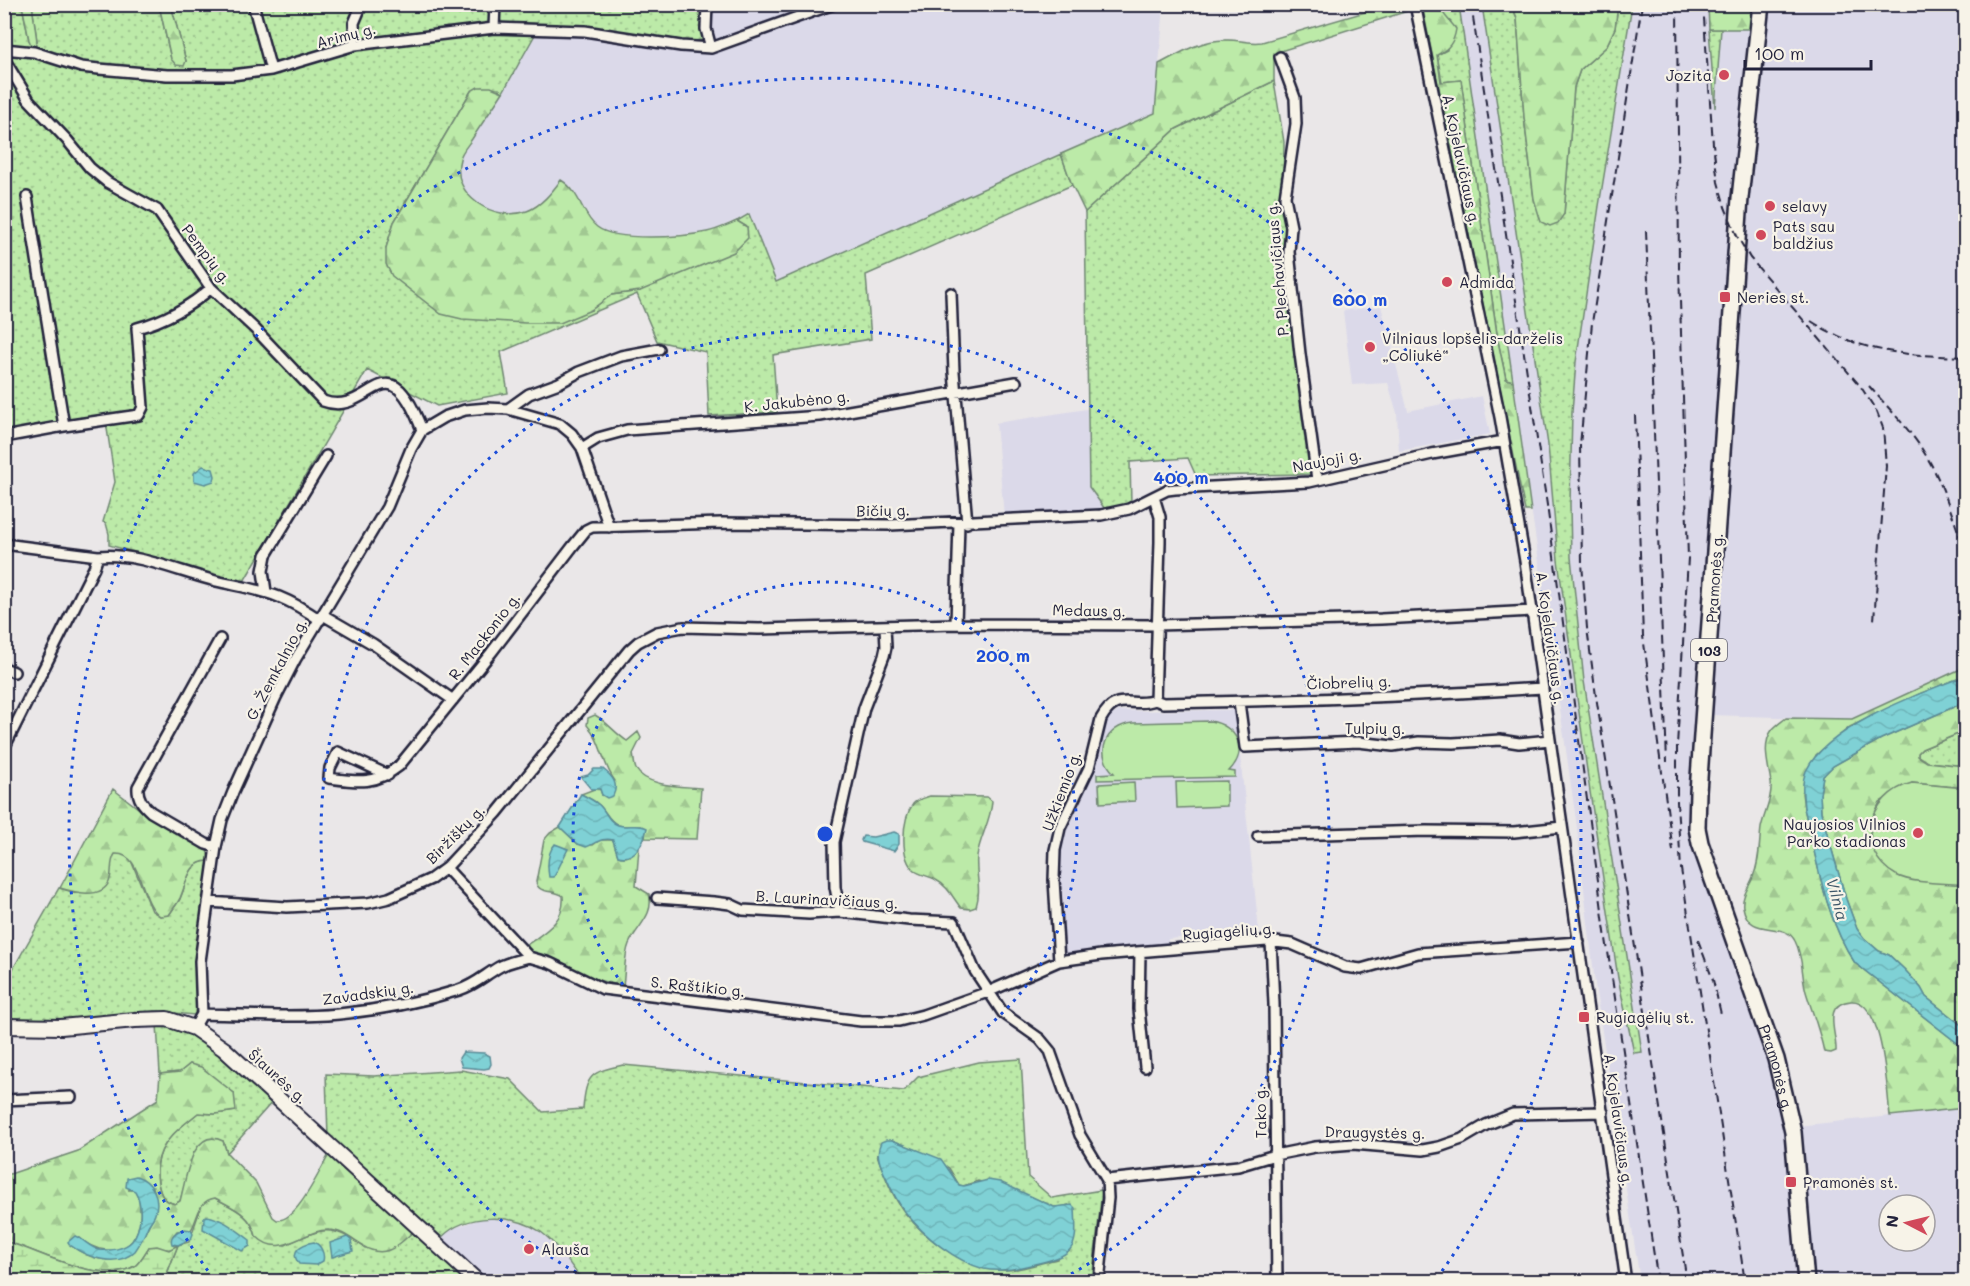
<svg xmlns="http://www.w3.org/2000/svg" width="1970" height="1286" viewBox="0 0 1970 1286" font-family="Mali,sans-serif">
	<defs>
		<pattern id="grass-dots" width="8" height="8" patternUnits="userSpaceOnUse" patternTransform="scale(1.5)"><rect width="8" height="8" fill="#bceaa8"/><path d="M2 2h.1M6 6h.1" fill="none" stroke="#a1c892" stroke-width="1.8" stroke-linecap="round"/></pattern>
		<pattern id="forest-firs" width="22" height="20" patternUnits="userSpaceOnUse" patternTransform="scale(1.5)"><rect width="22" height="20" fill="#bceaa8"/><path d="M5 1l3.5 6h-7zM16 11l3.5 6h-7z" fill="#a1c892"/></pattern>
		<pattern id="wetland-marsh" width="20" height="14" patternUnits="userSpaceOnUse" patternTransform="scale(1.5)"><rect width="20" height="14" fill="#bceaa8"/><path d="M1 5h8M5 5V1M11 12h8M15 12V8" fill="none" stroke="#a1c892"/></pattern>
		<pattern id="water-waves" width="16" height="10" patternUnits="userSpaceOnUse" patternTransform="scale(1.5)"><rect width="16" height="10" fill="#7fd1d5"/><path d="M0 5q4-4 8 0t8 0" fill="none" stroke="#6db3b8"/></pattern>
	</defs>
	<rect width="100%" height="100%" fill="#eae7e8"/>
	<filter id="ink" filterUnits="userSpaceOnUse"><feTurbulence type="fractalNoise" baseFrequency=".0167" numOctaves="2"/><feDisplacementMap in="SourceGraphic" scale="12" xChannelSelector="R" yChannelSelector="G"/><feConvolveMatrix kernelMatrix="1 2 1 2 8 2 1 2 1" color-interpolation-filters="sRGB"/></filter>
	<g filter="url(#ink)">
		<path fill="#dbd9e9" fill-rule="evenodd" d="M704,5H1164L1155,113L775,282L749,215L708,232L655,237L608,234L595,226L571,186L546,198L527,211L506,214L490,211L477,203L463,188L459,176L460,158L503,92L541,24L588,26Z
			M1459,5H1482L1548,445L1558,560L1589,785L1642,1052L1584,681L1577,621L1571,557L1570,504L1572,412L1576,362L1599,206L1632,5H1708L1715,102L1721,29H1754L1690,822L1759,1023L1784,1107L1800,1281H1640L1596,992L1576,820Z
			M1767,5H1965V667L1852,719L1710,715L1742,245Z
			M1381,306L1408,411L1482,396L1490,434L1399,451L1397,413L1388,383L1352,385L1343,311Z
			M1087,409L1089,487L1107,512L1004,517L996,423Z
			M1235,710L1259,931L1168,939V946L1063,955L1058,873L1059,848L1065,825L1091,777L1104,725L1109,716L1119,711Z
			M1965,1108V1281H1811L1797,1126ZM1889,1205H1925V1241H1889Z
			M486,1217L521,1223L541,1232L570,1263L582,1281H490L442,1237L449,1230Z"/>
		<path fill="url(#grass-dots)" stroke="#6f8672" stroke-width="1.5" fill-rule="evenodd" d="M5,5H22L29,40L37,41L32,5H159L171,59L186,61L171,5H704L703,40L682,42L588,26L541,24L503,92L499,89L471,91L394,222L386,248L591,310L611,295L640,291L747,227L737,221L749,214L776,282L1061,154L1072,185L866,275L871,339L773,355L777,412L709,416L706,352L657,341L637,294L501,352L508,393L437,406L367,370L243,583L109,545V534L106,523L103,522L115,482L106,422L5,441Z
			M1439,5H1459L1513,381L1506,379L1498,341L1461,80L1442,82L1437,55L1447,50L1451,22L1443,16Z
			M1482,5H1512L1517,18L1524,117L1534,199L1564,214L1574,87L1580,70L1606,47L1615,28L1618,5H1632L1599,206L1576,362L1572,412L1570,504L1571,557L1584,681L1642,1052L1634,1053L1618,978L1589,785L1558,560L1548,445Z
			M1709,29H1721L1715,108Z
			M1274,81L1284,142L1283,202L1286,217L1287,258L1311,474L1196,476L1188,458L1130,462L1131,503L1121,508L1107,512L1089,487L1085,212L1176,129Z
			M1965,731V766L1927,762L1918,756V753L1922,749Z
			M122,853L130,858L152,911L160,916L169,915C173,909 177,904 180,899C187,883 188,860 210,861L198,945V1004L194,1015L155,1011L68,1021L5,1020V983L59,888L76,893L115,854Z
			M157,1024L182,1029L199,1038L273,1101L227,1153L223,1141L194,1152L180,1201L175,1204C163,1201 160,1194 158,1183C152,1148 173,1133 198,1113L215,1114L235,1111L234,1093L190,1064L180,1072L160,1074Z
			M1021,1059L1028,1177L1052,1198L1102,1190L1092,1281H582C572,1266 556,1243 541,1232C513,1213 466,1213 442,1237L328,1138L326,1074L374,1076L461,1070L510,1079L543,1112L583,1109C586,1074 591,1072 623,1065L904,1091L918,1077L979,1062ZM892,1140L919,1151L949,1168L959,1185L963,1186L978,1181L1029,1196L1054,1207H1061L1068,1205L1057,1259C1039,1263 1016,1272 998,1270C962,1266 927,1240 905,1213C892,1196 884,1174 877,1155Z
			M215,1198C233,1208 251,1214 256,1236L285,1245C322,1228 330,1223 365,1248L415,1230L469,1282H164L178,1245L189,1242L202,1204L206,1199Z"/>
		<path fill="url(#forest-firs)" stroke="#6f8672" stroke-width="1.5" fill-rule="evenodd" d="M22,5H32L37,41L35,45H31L29,40Z
			M159,5H171L186,61L184,66L176,65L171,59Z
			M1389,5H1410L1411,10L1274,53V81L1176,129L1085,212L1072,185L1061,154L1155,113L1159,64C1180,53 1201,40 1225,40C1238,39 1246,44 1262,42Z
			M1422,5H1439C1443,16 1450,20 1456,29C1454,42 1449,49 1437,55L1441,82L1461,80L1498,341L1506,379L1513,381L1531,511H1525Z
			M1512,5H1618L1615,28L1606,47L1580,70L1574,87L1564,214L1558,223L1550,226L1541,222L1534,199L1524,117L1517,18Z
			M1708,5L1757,6L1754,29H1709Z
			M478,87H491L503,92C493,108 482,123 472,139C468,145 461,152 460,159C450,195 494,223 527,211C541,206 552,192 561,180C581,192 582,216 597,227C616,242 683,237 707,232C717,230 727,225 737,221L747,227L748,238L734,252L640,291L611,295L591,310L560,323H525L462,319L441,314L392,276L386,264V248L394,222L471,91Z
			M1965,667V676L1919,694L1850,727L1816,755L1802,793L1804,808C1817,859 1825,919 1855,963L1965,1049V1108L1890,1116C1887,1093 1884,998 1851,1001C1821,1004 1837,1033 1836,1051L1831,1053L1824,1052C1820,1032 1813,1014 1807,995C1801,978 1804,958 1795,941C1784,919 1749,940 1743,907C1741,896 1750,886 1753,877C1760,861 1759,844 1761,828C1763,818 1767,810 1769,801C1770,796 1772,789 1771,783C1769,767 1761,745 1772,730C1776,725 1781,722 1786,718L1852,719Z
			M1965,702V731L1922,749L1918,753V756L1927,762L1965,766V788L1912,783L1880,802L1872,819L1882,863L1888,869L1905,878L1965,885V1028L1926,997L1921,988L1905,970L1889,955L1879,951L1864,938L1857,929L1846,899L1821,812L1820,794L1823,776L1833,766L1881,739Z
			M595,715C607,722 615,733 627,741L638,732L641,738L633,754C634,758 634,765 636,769C646,787 683,786 701,788L697,839L645,838L646,828C637,823 627,828 618,825C607,820 606,810 598,804C593,800 587,797 581,794L597,788L600,789L602,795L615,781C602,764 602,741 587,725L588,718Z
			M113,789L146,814L201,844L207,850L210,861C188,860 187,883 180,898C177,904 173,909 169,915L160,916C139,902 143,852 115,854C109,863 113,873 109,882C101,900 73,892 60,888Z
			M930,796L987,797L992,801C991,821 980,836 977,856C975,874 982,888 976,907L970,909L961,908C953,898 948,886 936,880C930,876 920,875 915,871C899,858 902,819 913,804C917,799 924,798 930,796Z
			M560,827L578,844L593,845L600,840H613L618,856C627,859 632,855 639,848L636,886L649,894C655,915 637,926 629,944C624,956 625,974 623,986L589,978L550,958L530,953L527,949L528,944C546,931 565,921 563,896C554,889 539,895 536,882L544,840L550,833Z
			M190,1064L201,1067L234,1093L236,1111L215,1114L198,1113C173,1133 152,1148 158,1183C160,1194 163,1201 175,1204L180,1201C186,1180 192,1125 223,1141L227,1153L256,1183L273,1217L277,1220C297,1222 320,1169 330,1153L415,1230C408,1236 398,1247 389,1250C366,1259 351,1230 329,1230C303,1229 281,1261 256,1236C251,1214 233,1208 215,1198C197,1201 199,1217 191,1230L177,1231L173,1236L174,1245H178C169,1254 160,1246 149,1247C145,1253 141,1261 135,1266C100,1286 40,1251 5,1241L4,1176L78,1151L158,1099L160,1074L180,1072ZM153,1187C157,1208 155,1213 146,1231C129,1267 99,1266 70,1245L80,1238C92,1250 119,1257 132,1241C142,1228 143,1204 135,1190H128Z"/>
		<path fill="url(#wetland-marsh)" stroke="#6f8672" stroke-width="1.5" d="M4,1241C41,1251 100,1286 135,1266C141,1261 145,1253 149,1247L157,1246L169,1250L178,1245L164,1281L5,1282Z"/>
		<path fill="#bceaa8" stroke="#6f8672" stroke-width="1.5" d="M1210,721C1236,725 1250,750 1229,771L1235,772V777L1097,780V774L1114,773C1094,754 1105,726 1133,723Z
			M1227,781V806L1177,808L1176,782Z
			M1134,782L1135,801L1100,803L1099,784Z
			M1912,783L1965,788V885C1946,883 1913,884 1896,875C1853,851 1868,794 1912,783Z"/>
		<path fill="url(#water-waves)" stroke="#5a8b97" stroke-width="1.5" d="M203,466L213,469L215,476L214,481L205,484L194,481V473Z
			M1965,676V702L1881,739L1833,766L1823,776L1820,794L1821,812L1846,899L1857,929L1864,938L1879,951L1889,955L1905,970L1921,988L1926,997L1965,1028V1049L1855,963C1825,919 1817,859 1804,808C1803,796 1801,783 1806,771C1827,726 1921,693 1965,676Z
			M594,769H603C613,777 619,784 613,796L607,798L602,795L600,789H591L581,777L588,775Z
			M581,794C587,797 593,800 598,804C606,810 607,821 618,825C627,828 637,823 647,828C644,842 635,861 618,856L613,840C603,837 596,843 586,847L578,844L560,827Z
			M894,832L899,834V844L894,851L862,842L861,840L863,836L873,837Z
			M555,844L568,849L554,877H549C547,865 547,853 555,844Z
			M463,1052L484,1053L490,1056L491,1064L489,1068L484,1069L462,1067L459,1058Z
			M886,1140H892L941,1159L959,1185L964,1186L988,1180L1000,1182L1054,1207L1072,1205L1075,1208C1077,1245 1078,1254 1039,1263C1021,1267 1002,1273 984,1269C955,1261 924,1236 906,1213C897,1202 891,1189 886,1177C880,1165 875,1154 881,1142Z
			M136,1176C152,1181 161,1197 155,1214C154,1218 150,1222 148,1226C145,1234 140,1244 135,1251C117,1269 86,1257 70,1245L68,1242L75,1236C84,1239 90,1248 100,1250C110,1251 125,1249 132,1241C142,1228 143,1204 135,1191L126,1187L127,1178Z
			M207,1216C224,1219 236,1230 250,1240V1246L242,1251L203,1229L204,1217Z
			M184,1229L191,1230L193,1234L191,1239L178,1245L172,1244C169,1236 177,1231 184,1229Z
			M347,1237L351,1240L353,1251L332,1257L330,1243Z
			M314,1242C321,1245 325,1254 323,1261L316,1265L299,1264C289,1251 301,1244 314,1242Z"/>
		<g fill="none" stroke-linecap="round" stroke-linejoin="round">
			<g stroke="#22223b" stroke-width="14">
				<path id="street" d="M253,4L271,70
					M707,4L706,29L711,48
					M1415,4L1500,417L1525,561L1626,1282
					M494,28L495,4
					M355,45L354,23L362,4
					M4,49L34,52L81,67L99,69L167,75H232L271,70L355,45L494,28L585,31L681,46L711,48L834,4
					M1280,57L1295,98L1296,124L1285,197L1291,227L1289,252L1300,354L1317,480
					M4,59L29,100L67,140L90,168L107,182L157,210L211,288L255,329L323,401C371,419 386,336 422,430
					M27,197L64,426
					M951,293L954,372L967,523
					M508,409L529,394L559,383L579,372L621,356L659,349
					M4,437L64,426L139,415L143,407L137,328C164,321 191,306 211,288
					M582,448L598,438L627,430L820,416L1016,382
					M1154,497L1160,517V542L1155,700
					M4,544L98,556C136,552 179,572 216,581C237,586 259,589 279,597C294,603 307,611 320,620
					M266,592L263,571L266,555L326,456
					M323,615L373,644L453,700
					M956,624L959,523
					M4,668L14,672
					M1155,700L1163,703C1290,701 1417,696 1543,688
					M1239,702L1245,747L1358,742L1393,746L1419,742L1453,743L1500,740L1519,743L1550,740
					M4,748L94,568L98,556
					M388,775L338,752L330,768L329,778C358,782 375,785 399,766L491,653L573,546L586,530L592,527L721,523L890,525L1101,515L1129,509L1167,490L1175,489L1309,482L1432,454L1504,441
					M1258,836L1426,831L1514,832L1562,827
					M216,847L206,844L151,812C143,805 137,798 138,787L220,639
					M446,868L529,957L550,963L603,989L861,1021H899L923,1015L988,992L1059,961L1101,955L1267,941L1292,944L1345,967L1361,969L1418,953L1579,942
					M657,898L714,902L730,904L743,910L809,914L840,912L909,920L954,922L975,971L1003,1013L1040,1039L1050,1051L1080,1135L1107,1180L1108,1198L1099,1282
					M208,902L287,907L368,903L389,898L431,879L446,868L497,813L629,650L638,642L657,632L683,627L759,629L956,624L1156,625L1381,619L1533,611
					M840,912L835,887L834,842L864,708L884,656L886,647L885,626
					M1271,941L1274,1004L1277,1282
					M1140,952L1139,1009L1145,1067
					M1059,961L1054,880L1055,850L1060,828L1089,768L1101,719C1117,690 1132,709 1155,700
					M202,1014C247,1015 293,1018 339,1014C379,1010 421,1002 459,990C475,985 485,975 499,967C508,962 519,960 529,957
					M194,1028L202,1014L200,961L216,847L222,820L233,792L276,697L295,660L387,507L411,449L422,430L444,417L465,410L488,408L508,409L560,424L572,434L582,448L609,527
					M4,1100L71,1097
					M1107,1180L1238,1166L1275,1155L1315,1147L1353,1144L1423,1150L1439,1147L1462,1139L1486,1125L1513,1114L1603,1112"/>
			</g>
			<g stroke="#22223b" stroke-width="18">
				<path id="secondary" d="M4,1026L61,1027L135,1020L167,1019L194,1028L224,1049L478,1282"/>
			</g>
			<g stroke="#22223b" stroke-width="20">
				<g id="primary">
					<path id="s1" d="M1761,4L1740,198L1698,792L1697,828L1700,843L1776,1059L1793,1132L1806,1282"/>
				</g>
			</g>
			<use href="#street" stroke="#f7f3e8" stroke-width="9"/>
			<use href="#secondary" stroke="#f7f3e8" stroke-width="14"/>
			<use href="#primary" stroke="#f7f3e8" stroke-width="15"/>
			<path stroke="#22223b" stroke-width="2" stroke-dasharray="9 4.5" stroke-linecap="butt" d="M1471,4L1547,505L1605,932L1658,1282
				M1642,4L1592,323L1580,445L1582,563L1587,628L1596,696L1687,1282
				M1677,4L1679,268L1688,558L1677,746V802L1681,869L1745,1282
				M1703,4L1713,144L1718,182L1725,207L1737,236L1750,258L1861,387L1877,412L1883,428L1886,466L1874,620
				M1646,231L1667,762
				M1811,321C1863,354 1905,355 1966,357
				M1869,386C1888,408 1910,429 1925,454C1944,484 1953,520 1966,553
				M1635,415L1643,636L1673,851
				M1698,940L1713,980L1721,1014"/>
		</g>
	</g>
	<g fill="none" stroke="#1d4ed8" stroke-width="3" stroke-dasharray="3 6">
		<circle cx="825" cy="834" r="252"/>
		<path d="M592 1281A504 504 0 1 1 1058 1281"/>
		<path d="M213 1278A756 756 0 1 1 1437 1278"/>
	</g>
	<g fill="#d1495b" stroke="#f7f3e8" stroke-width="2">
		<circle cx="1724" cy="75" r="6"/>
		<circle cx="1770" cy="206" r="6"/>
		<circle cx="1761" cy="235" r="6"/>
		<circle cx="1447" cy="282" r="6"/>
		<rect x="1719" y="291" width="12" height="12" rx="3"/>
		<circle cx="1370" cy="347" r="6"/>
		<circle cx="1918" cy="833" r="6"/>
		<rect x="1578" y="1011" width="12" height="12" rx="3"/>
		<rect x="1785" y="1176" width="12" height="12" rx="3"/>
		<circle cx="529" cy="1249" r="6"/>
	</g>
	<g text-anchor="middle" dominant-baseline="central" stroke-width="4.5" stroke-linejoin="round" paint-order="stroke">
		<rect fill="#f7f3e8" stroke="#62616f" stroke-width="1.5" x="1691" y="639" width="36" height="22" rx="4.5"/>
		<g font-size="14" font-weight="bold" fill="#22223b">
			<text x="1709" y="650">103</text>
		</g>
		<g font-size="15" fill="#22223b" stroke="#f7f3e8">
			<text transform="translate(346 35) rotate(-14)">Arimų g.</text>
			<text transform="translate(1462 160) rotate(78)">A. Kojelavičiaus g.</text>
			<text transform="translate(207 254) rotate(53)">Pempių g.</text>
			<text transform="translate(1277 269) rotate(-95)">P. Plechavičiaus g.</text>
			<text transform="translate(797 401) rotate(-6)">K. Jakubėno g.</text>
			<text transform="translate(1327 460) rotate(-11)">Naujoji g.</text>
			<text transform="translate(883 510) rotate(-1)">Bičių g.</text>
			<text transform="translate(1714 578) rotate(-86)">Pramonės g.</text>
			<text transform="translate(1089 610) rotate(1)">Medaus g.</text>
			<text transform="translate(484 636) rotate(-52)">R. Mackonio g.</text>
			<text transform="translate(1551 638) rotate(82)">A. Kojelavičiaus g.</text>
			<text transform="translate(276 669) rotate(-62)">G. Žemkalnio g.</text>
			<text transform="translate(1349 682) rotate(-2)">Čiobrelių g.</text>
			<text x="1375" y="728">Tulpių g.</text>
			<text transform="translate(1061 791) rotate(-69)">Užkiemio g.</text>
			<text transform="translate(455 834) rotate(-45)">Biržiškų g.</text>
			<text transform="translate(827 899) rotate(3)">B. Laurinavičiaus g.</text>
			<text transform="translate(1229 931) rotate(-4)">Rugiagėlių g.</text>
			<text transform="translate(698 986) rotate(6)">S. Raštikio g.</text>
			<text transform="translate(368 993) rotate(-8)">Zavadskių g.</text>
			<text stroke="none"><textPath href="#s1" startOffset="1080">Pramonės g.</textPath></text>
			<text transform="translate(278 1076) rotate(42)">Šiaurės g.</text>
			<text transform="translate(1260 1112) rotate(-91)">Tako g.</text>
			<text transform="translate(1619 1120) rotate(82)">A. Kojelavičiaus g.</text>
			<text transform="translate(1375 1132) rotate(1)">Draugystės g.</text>
		</g>
		<g font-size="15" fill="#22223b" stroke="#f7f3e8" text-anchor="start">
			<text x="1712" y="75" text-anchor="end">Jozita</text>
			<text x="1782" y="206">selavy</text>
			<text x="1773" y="226">Pats sau<tspan x="1773" dy="17">baldžius</tspan></text>
			<text x="1459" y="282">Admida</text>
			<text x="1737" y="297">Neries st.</text>
			<text x="1382" y="338">Vilniaus lopšelis-darželis<tspan x="1382" dy="17">„Coliukė“</tspan></text>
			<text x="1906" y="824" text-anchor="end">Naujosios Vilnios<tspan x="1906" dy="17">Parko stadionas</tspan></text>
			<text x="1596" y="1017">Rugiagėlių st.</text>
			<text x="1803" y="1182">Pramonės st.</text>
			<text x="541" y="1249">Alauša</text>
		</g>
		<g font-size="16" font-style="italic" fill="#3e5769" stroke="#f7f3e8">
			<text transform="translate(1838 899) rotate(75)">Vilnia</text>
		</g>
	</g>
	<circle cx="825" cy="834" r="9" fill="#1d4ed8" stroke="#f7f3e8" stroke-width="3"/>
	<g font-size="18" text-anchor="middle" font-weight="bold" fill="#1d4ed8" stroke="#f7f3e8" stroke-width="4.5" stroke-linejoin="round" paint-order="stroke">
		<text x="1360" y="306">600 m</text>
		<text x="1181" y="484">400 m</text>
		<text x="1003" y="662">200 m</text>
	</g>
	<rect width="1970" height="1286" fill="none" stroke="#f7f3e8" stroke-width="24"/>
	<rect x="12" y="12" width="1946" height="1262" fill="none" stroke="#22223b" stroke-width="2" filter="url(#ink)"/>
	<g transform="translate(1907 1223) rotate(277)"><circle r="28" fill="#f7f3e8" stroke="#a29fa3" stroke-width="1.5"/>
	<path d="M0-4.5L10 22L0 15L-10 22Z" fill="#d1495b"/>
	<text y="-9" font-size="16" font-weight="bold" text-anchor="middle" fill="#22223b">N</text>
	</g>
	<path d="M1745 60v9h126v-9" fill="none" stroke="#22223b" stroke-width="3"/>
	<text x="1754" y="60" font-size="18" fill="#22223b" stroke="#f7f3e8" stroke-width="4.5" paint-order="stroke">100 m</text>
</svg>
